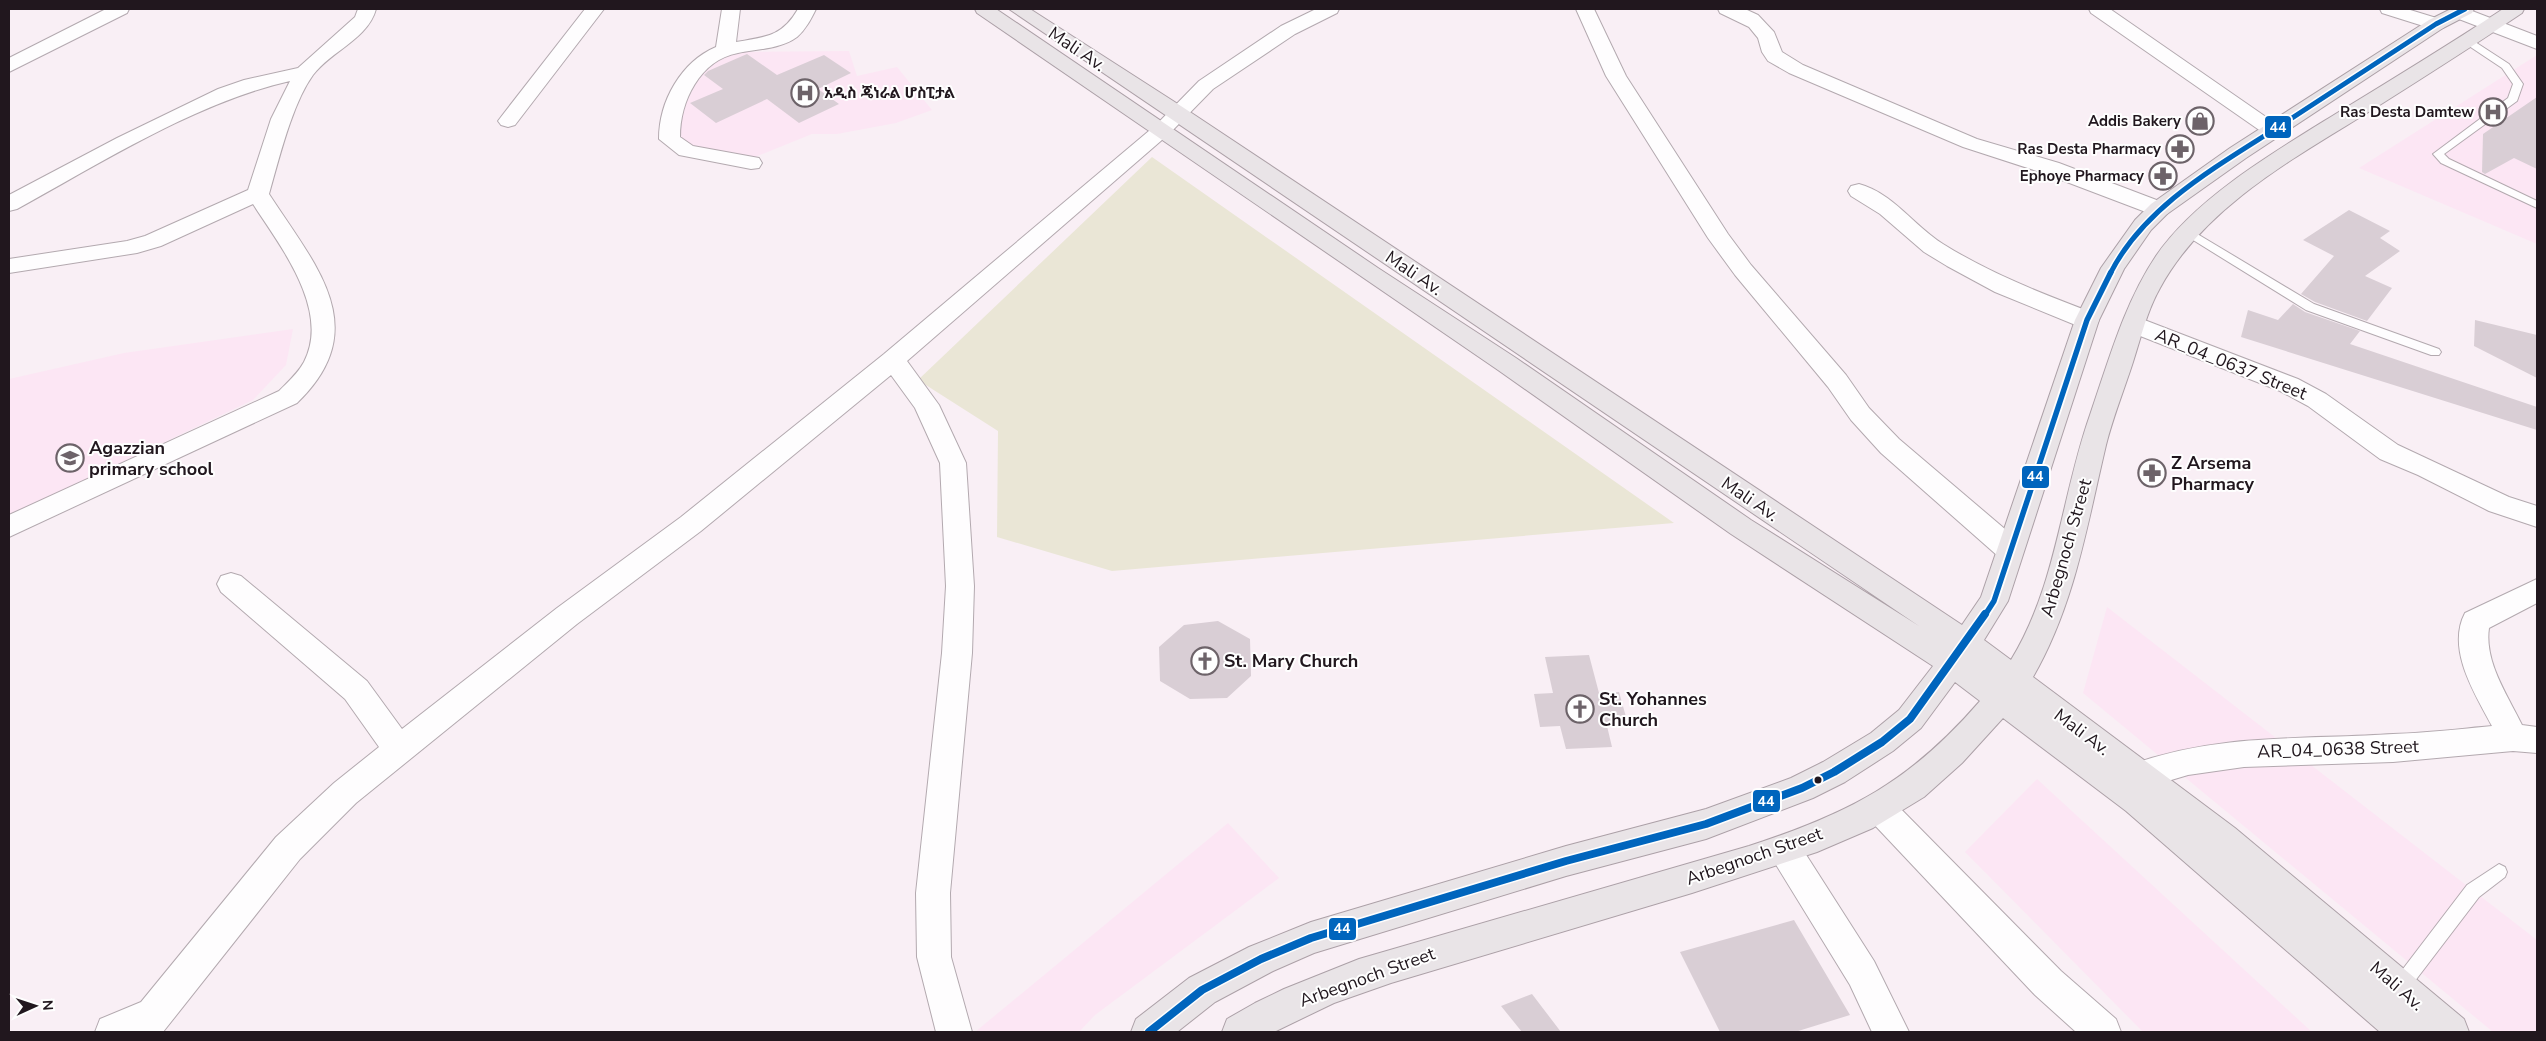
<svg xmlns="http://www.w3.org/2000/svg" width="2546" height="1041" viewBox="0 0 2546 1041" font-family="'Nunito Sans','Noto Sans Ethiopic',sans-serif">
	<rect width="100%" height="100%" fill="#f9eff5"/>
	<path fill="#fce6f4" d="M849,51L857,76L897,67L932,110L896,123L837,134H812L755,157H699L669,135L713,52Z
		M2537,55V244L2359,168Z
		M293,329L286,365L253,400L9,516V379L124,353Z
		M2107,607L2537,940V1032H2493L2083,693Z
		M2037,779L2312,1032H2143L1965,852Z
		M1228,823L1279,878L1095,1015L1079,1032H975Z"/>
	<path fill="#eae6d6" d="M1152,157L1674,523L1112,571L997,537L998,431L918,380Z"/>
	<path fill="#d9ced5" d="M747,54L777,75L824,55L851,73L818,89L839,104L799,123L767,99L716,123L690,103L723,89L704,75L708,71Z
		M2537,97V169L2514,158L2485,174L2482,172L2483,134Z
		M2349,210L2390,231L2380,238L2400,251L2365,276L2392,288L2367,321L2315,302L2301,294L2334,256L2303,240Z
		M2293,304L2305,312L2360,331L2350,344L2537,407V430L2241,337L2248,310L2278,320Z
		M2475,320L2537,335V378L2474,346Z
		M1218,621L1250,639L1251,676L1227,698L1190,699L1160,681L1159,647L1184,625Z
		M1589,655L1599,693L1619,692L1628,724L1607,726L1612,747L1566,749L1560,726L1540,727L1534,694L1553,693L1545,657Z
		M1794,920L1850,1015L1795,1032H1720L1680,952Z
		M1532,994L1561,1032H1522L1501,1006Z"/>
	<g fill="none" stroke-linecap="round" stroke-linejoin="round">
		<g stroke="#b3a9af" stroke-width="2">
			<path id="service" d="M2463,38H2469L2509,64L2523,84L2517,101L2444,154L2449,159L2537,201V208L2441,163L2433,154L2508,98L2513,84L2502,68L2463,42Z
				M2189,229L2314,304L2439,349L2441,352L2439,355H2431L2306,310L2185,235L2183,233Z
				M2499,864L2505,867L2507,872L2505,877L2479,897L2405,994L2399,997L2393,994L2390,988L2393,982L2467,885Z"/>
		</g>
		<g stroke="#b3a9af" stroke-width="2">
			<path id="minor" d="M358,9H376C368,39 331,51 313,75C292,104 279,159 269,194C315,265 375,328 297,403L9,537V515L279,391C288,382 298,373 304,362C331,310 280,246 253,204L161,246L137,253L9,273V259L127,241L145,236L248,190L271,119L290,81C197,102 101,163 17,209L9,211V195L117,138L218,89L244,80L298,68L355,17Z
				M585,9H604L515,125L508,127L501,125L498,121L501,117Z
				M722,9H740L736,42C765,37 782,37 798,9H816C811,19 806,29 797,37C781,49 757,49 738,53C700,60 680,101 680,137L693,146L759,158L762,163L759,168L751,169L679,155L659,139C659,101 681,62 716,47Z
				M1316,9H1339L1337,13L1295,34L1213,89L1170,133L907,361L939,405L966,463L974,586L972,653L950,893L951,957L972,1032H936L917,957L916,893L942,653L946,586L940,463L915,408L891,375L701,531L577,624L356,803L300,859L163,1032H95L100,1019L141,1002L276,837L334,783L379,747L345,699L221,592L217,584L221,576L231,573L241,576L367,681L402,729L557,608L681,517L884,354L1156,125L1199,81L1281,26Z
				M1576,9H1594L1626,76L1728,234L1751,265L1846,375L1869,408L1899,439L2019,541L2023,549L2019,557L2009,560L1999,557L1881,453L1851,420L1828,387L1735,275L1708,238L1606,76Z
				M1718,9H1745L1758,15L1774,32L1782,52L1803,65L1977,139L2059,163L2167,204L2170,209L2167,214L2159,216L2151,214L2043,173L1963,147L1789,73L1768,61L1762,52L1758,38L1749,27L1720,13Z
				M2089,9H2110L2279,126L2282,130L2279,134L2272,136L2265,134L2091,13Z
				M2380,9H2407L2443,20L2446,24L2443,28L2436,30L2382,13Z
				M1859,184C1893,193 1914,226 1943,244C1991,274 2043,294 2096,314L2099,320L2096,326L2087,328L2078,326L1995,292L1947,266L1924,252L1880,214L1851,196L1848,191L1851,186Z
				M2134,316L2298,379L2326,394L2398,445L2509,497L2537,506V527L2489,511L2418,475L2380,459L2308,406L2280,391L2125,330L2122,324L2125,318Z
				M2537,579V603L2489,628C2484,662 2508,696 2522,725L2537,727V753L2513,751L2393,762L2244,767L2188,775L2141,789L2130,785L2125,775L2130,765C2218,733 2301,740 2393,734C2426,733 2459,729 2492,726C2475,694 2446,649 2465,613Z
				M1879,794L1890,798L2061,971L2116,1019L2121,1032H2076L2035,995L1868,818L1863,808L1868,798Z
				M1784,835L1796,839L1874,961L1909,1032H1872L1850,985L1767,850L1772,839Z"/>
		</g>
		<g stroke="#b3a9af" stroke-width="2">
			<path id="secondary" d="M106,9H129L127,13L9,72V58Z
				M2451,9H2467L2537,36V49L2451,16L2449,12Z"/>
		</g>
		<g stroke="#aca0a7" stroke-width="2">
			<path id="primary" d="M975,9H996L1378,268L1516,358L1751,520L1919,626L1009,9H1030L1184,108L1962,625L1981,597L2075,320L2101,268L2135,220L2151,204L2230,148L2429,20L2451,9H2474L2472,13L2443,28L2246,158L2167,214L2151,230L2124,269L2099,320L2008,601L1984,640L2011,660C2057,585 2061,497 2090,415C2109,360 2124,304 2156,256C2197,196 2281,148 2342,110C2396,77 2450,44 2503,9H2524L2522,13C2473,46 2424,77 2375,108C2298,156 2205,205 2160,288C2147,311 2141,337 2133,362C2124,390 2113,417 2106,445C2087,525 2075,604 2033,677L2235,828L2464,1019L2469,1032H2380L2126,811L2003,718L1962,763L1924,797L1873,828L1817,852L1692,893L1391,983L1334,1003L1274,1032H1222L1227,1019L1255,1003L1284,989L1359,959L1749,846C1850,813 1910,782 1980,701L1955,682L1921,728L1893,751L1845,782L1813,798L1706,839L1566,876L1314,953L1273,971L1215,1002L1177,1032H1131L1136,1019L1189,978L1249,947L1311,922L1566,846L1706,809L1791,778L1823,762L1871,733L1899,710L1933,666L1731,534L1498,370L977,13Z"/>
		</g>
		<use href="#service" fill="#fefdfe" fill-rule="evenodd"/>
		<use href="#minor" fill="#fefdfe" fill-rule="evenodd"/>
		<use href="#secondary" fill="#fefdfe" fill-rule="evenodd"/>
		<use href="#primary" fill="#e9e4e7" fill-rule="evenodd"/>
		<g stroke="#fefefe" stroke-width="8">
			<path id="bus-1-far2" d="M2110,274C2145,204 2223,163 2286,122C2336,89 2386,57 2436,24L2465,9"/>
		</g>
		<g stroke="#fefefe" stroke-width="9">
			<path id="bus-1-far1" d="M1985,615L1994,601L2087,320L2111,272"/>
		</g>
		<g stroke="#fefefe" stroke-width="11">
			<path id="bus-1" d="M1149,1032L1202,990L1261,959L1311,938L1566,861L1706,824L1802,788L1834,772L1882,742L1910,719L1985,614"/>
		</g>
		<use href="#bus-1-far2" stroke="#0065bd" stroke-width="5"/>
		<use href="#bus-1-far1" stroke="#0065bd" stroke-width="5.5"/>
		<use href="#bus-1" stroke="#0065bd" stroke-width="8"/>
	</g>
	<defs>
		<g id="hospital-ring" transform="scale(1.4375)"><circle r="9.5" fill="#fefefe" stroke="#6d6369" stroke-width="1.5"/><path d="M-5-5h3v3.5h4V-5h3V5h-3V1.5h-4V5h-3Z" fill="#6d6369"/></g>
		<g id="shop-ring" transform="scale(1.4375)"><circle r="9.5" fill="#fefefe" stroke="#6d6369" stroke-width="1.5"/><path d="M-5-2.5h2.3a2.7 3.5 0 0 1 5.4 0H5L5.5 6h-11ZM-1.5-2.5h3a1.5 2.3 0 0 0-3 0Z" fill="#6d6369"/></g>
		<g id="pharmacy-ring" transform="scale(1.4375)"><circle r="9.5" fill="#fefefe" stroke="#6d6369" stroke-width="1.5"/><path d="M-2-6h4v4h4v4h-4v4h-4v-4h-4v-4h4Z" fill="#6d6369"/></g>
		<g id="school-ring" transform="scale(1.4375)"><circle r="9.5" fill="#fefefe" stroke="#6d6369" stroke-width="1.5"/><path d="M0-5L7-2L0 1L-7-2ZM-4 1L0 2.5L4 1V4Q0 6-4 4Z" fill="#6d6369"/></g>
		<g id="church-ring" transform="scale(1.4375)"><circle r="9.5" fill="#fefefe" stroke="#6d6369" stroke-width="1.5"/><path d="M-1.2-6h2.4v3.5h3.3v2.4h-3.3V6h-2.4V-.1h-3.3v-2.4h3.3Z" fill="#6d6369"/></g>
	</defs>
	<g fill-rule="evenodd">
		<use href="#hospital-ring" x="805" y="93"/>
		<use href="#hospital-ring" x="2493" y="112"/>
		<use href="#shop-ring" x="2200" y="121"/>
		<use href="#pharmacy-ring" x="2180" y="149"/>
		<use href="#pharmacy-ring" x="2163" y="176"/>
		<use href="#school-ring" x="70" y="458"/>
		<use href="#pharmacy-ring" x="2152" y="473"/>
		<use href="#church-ring" x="1205" y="661"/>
		<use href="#church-ring" x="1580" y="709"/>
	</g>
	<circle fill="#21171e" stroke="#fefefe" stroke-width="2" cx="1818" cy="780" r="4.5"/>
	<g text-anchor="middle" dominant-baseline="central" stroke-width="4" stroke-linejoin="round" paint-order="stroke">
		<g font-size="15" font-weight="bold" fill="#21171e" stroke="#fefefe" text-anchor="end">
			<text x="824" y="93" text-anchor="start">አዲስ ጄነራል ሆስፒታል</text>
			<text x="2474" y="112">Ras Desta Damtew</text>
			<text x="2181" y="121">Addis Bakery</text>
			<text x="2161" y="149">Ras Desta Pharmacy</text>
			<text x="2144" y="176">Ephoye Pharmacy</text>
		</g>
		<g font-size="18" fill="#21171e" stroke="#fefefe">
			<text transform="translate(1077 49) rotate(34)">Mali Av.</text>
			<text transform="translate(1414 273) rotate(34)">Mali Av.</text>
			<text transform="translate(2231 364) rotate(22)">AR_04_0637 Street</text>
			<text transform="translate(1750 499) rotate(34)">Mali Av.</text>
			<text transform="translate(2066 548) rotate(-74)">Arbegnoch Street</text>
			<text transform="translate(2082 732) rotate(37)">Mali Av.</text>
			<text transform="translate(2338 749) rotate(-2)">AR_04_0638 Street</text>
			<text transform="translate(1754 856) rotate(-19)">Arbegnoch Street</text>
			<text transform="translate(1367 977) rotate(-20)">Arbegnoch Street</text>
			<text transform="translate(2397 986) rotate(41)">Mali Av.</text>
		</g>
		<g font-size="18" font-weight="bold" fill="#21171e" stroke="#fefefe" text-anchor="start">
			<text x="89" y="448">Agazzian<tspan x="89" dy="21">primary school</tspan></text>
			<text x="2171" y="463">Z Arsema<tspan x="2171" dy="21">Pharmacy</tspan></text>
			<text x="1224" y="661">St. Mary Church</text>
			<text x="1599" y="699">St. Yohannes<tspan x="1599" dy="21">Church</tspan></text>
		</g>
	</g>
	<g stroke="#fefefe" stroke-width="2">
		<rect x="2264" y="115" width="28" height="24" rx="5" fill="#0065bd"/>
		<rect x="2021" y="465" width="29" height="24" rx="5" fill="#0065bd"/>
		<rect x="1752" y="789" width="29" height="24" rx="5" fill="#0065bd"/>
		<rect x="1328" y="917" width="29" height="24" rx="5" fill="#0065bd"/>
	</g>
	<g font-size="14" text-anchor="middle" font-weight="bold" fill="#fff">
		<text x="2278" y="132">44</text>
		<text x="2035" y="481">44</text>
		<text x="1766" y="806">44</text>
		<text x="1342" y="933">44</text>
	</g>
	<rect width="2546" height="1041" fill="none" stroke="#21171e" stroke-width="20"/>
	<g transform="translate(35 1006) rotate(87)" stroke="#fefefe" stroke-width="4" paint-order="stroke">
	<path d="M0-4L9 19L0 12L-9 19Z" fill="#21171e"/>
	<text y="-8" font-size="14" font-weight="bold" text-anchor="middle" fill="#21171e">N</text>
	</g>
</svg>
